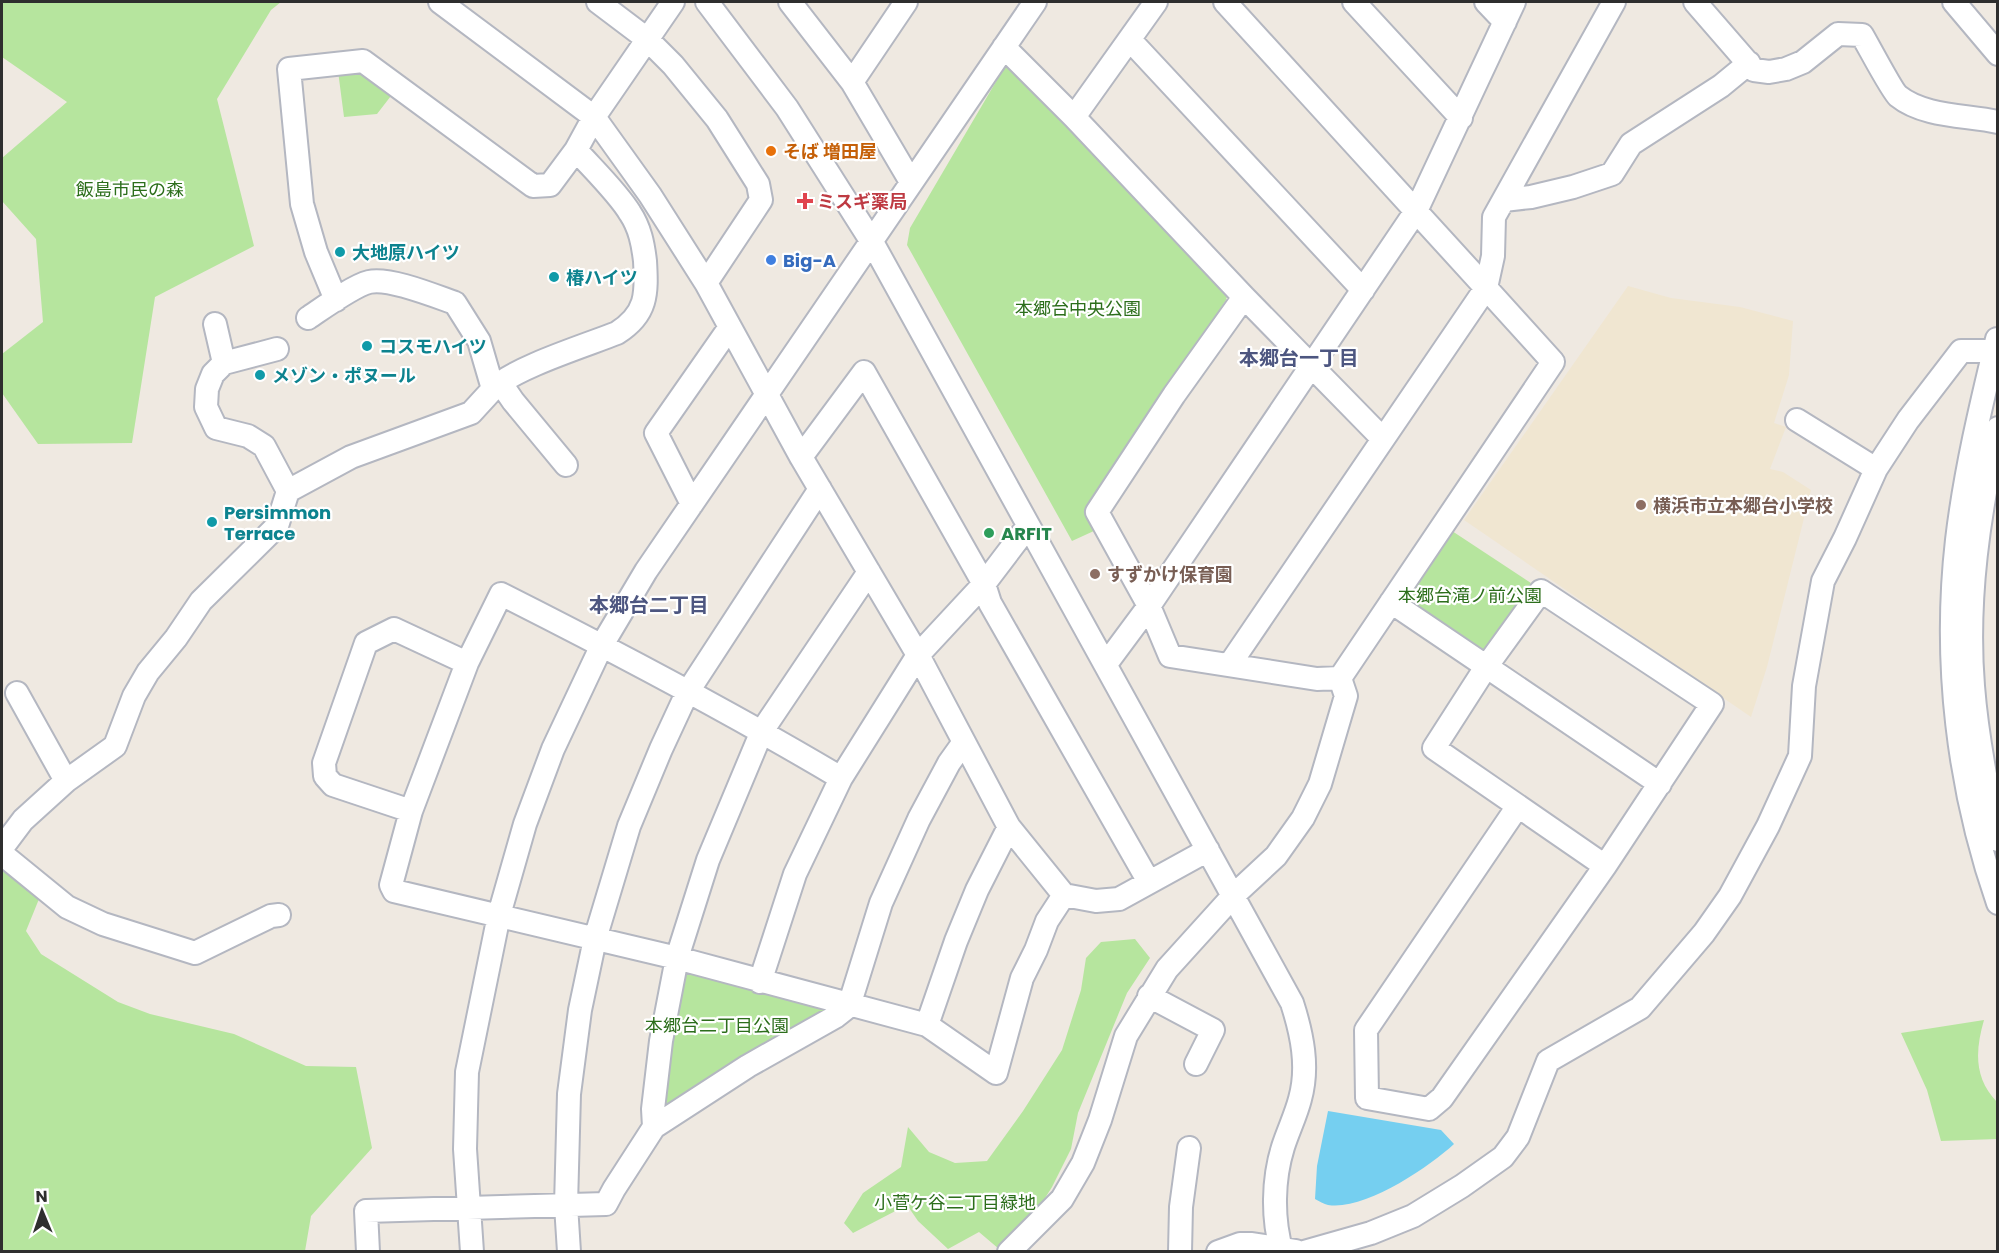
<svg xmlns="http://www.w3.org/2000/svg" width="1999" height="1253" viewBox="0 0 1999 1253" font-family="Poppins,'Noto Sans JP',sans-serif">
	<rect width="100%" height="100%" fill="#efe9e1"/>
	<path fill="#f0e6d1" d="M1628,286L1671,298L1740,307L1793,321L1789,375L1774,423L1786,427L1770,469L1783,472L1811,490L1767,667L1751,717L1464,520Z"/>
	<path fill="#b6e59e" d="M2,2H281L271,10L217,99L254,246L155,297L132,443L38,444L2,393V354L43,322L36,239L2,201V158L67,102L2,57Z
		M1013,67L1228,292L1226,300L1090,510L1096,530L1072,541L907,245L910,228L1004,68Z
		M360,68L394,92L377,114L344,117L338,71Z
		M1446,527L1531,583L1481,656L1403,600Z
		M2,868L8,871L39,899L26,931L41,954L118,1002L150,1014L234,1034L306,1066L356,1067L372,1148L311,1216L305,1251H2Z
		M1135,939L1150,958L1127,993L1078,1113L1071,1149L1052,1187L1040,1206L999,1249L979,1232L948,1249L918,1221L907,1205L853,1233L844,1223L863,1193L901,1167L908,1127L929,1152L955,1163L987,1161L1023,1111L1062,1050L1081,990L1086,958L1101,942Z
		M685,972H692L826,1009L673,1108L663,1106L668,1043Z
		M1984,1020C1975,1051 1974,1078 1997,1102V1139L1941,1141L1927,1090L1901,1033Z"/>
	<path fill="#75cff0" d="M1328,1111L1441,1130L1454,1144C1428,1168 1364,1211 1328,1205C1324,1204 1319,1201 1315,1199L1317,1166Z"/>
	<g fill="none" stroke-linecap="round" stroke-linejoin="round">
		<g stroke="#b4b7c1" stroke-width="26">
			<path id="minor" d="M440,2L594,117L650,195L706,283L801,457L918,655L1009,827L1064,895L1096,901L1119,899L1208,850
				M598,2L647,39L673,65L717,119L758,184L761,200L706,283
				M707,2L787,108L872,242L1292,1003C1302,1034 1309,1067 1300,1099C1296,1115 1288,1131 1283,1147C1273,1179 1272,1219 1282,1252
				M790,2L852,82L911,182
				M1225,2L1486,288L1230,664
				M1354,2L1461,118
				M1486,2L1505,22
				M1695,2L1754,70L1769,72L1786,69L1803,62L1838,34L1862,35C1868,45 1892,91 1898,96C1924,117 1966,115 1998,122
				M1954,2L1998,54
				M1130,40L1363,290
				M1004,47L1074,117L1244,297L1382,438
				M852,82L906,2
				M1074,117L1156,2
				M1504,200L1531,197L1573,187L1612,174L1631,144L1721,86L1749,63
				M1244,297L1174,395L1097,512L1149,606L1170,656L1317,679L1340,678L1553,362L1486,288L1493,256L1494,217L1614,2
				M336,300L316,252L302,204L289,69L363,61L533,186L550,185L576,150L594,117L673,2
				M308,318C323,308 353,286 369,282C389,277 435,296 455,303L479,341L493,389C513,368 587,345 617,333C647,314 647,294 645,261C643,244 640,228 630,213C618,193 592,168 576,150
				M215,324L224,363
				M1997,339C1981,405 1965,472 1957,540C1943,662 1958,788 1998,903
				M277,349L224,363L213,374L207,389L206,407L216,428L248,436L264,446L288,491
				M500,382L513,401L566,465
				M1797,420L1876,469
				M1998,428C1979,512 1966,599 1973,686C1977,738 1987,789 1998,840
				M801,457L864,372L984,584L990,603L1149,882
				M692,504L656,433L730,327
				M1391,602L1660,784
				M467,663L394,629L366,643L324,763L325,776L333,785L411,811L391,885L394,891L677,958L927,1025L996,1073L1022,978L1036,950L1047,921L1064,895
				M1106,664L1149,606L1416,211L1514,2
				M17,693L66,781
				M1518,806L1366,1030L1367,1098L1429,1109L1442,1098L1605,866L1712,704L1541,591L1486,667L1434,748L1605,866
				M411,811L467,663L501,594C616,652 730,712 841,778
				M2,848L23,820L66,781L115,746L134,696L148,672L176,638L201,601L277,526L288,491L351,457L471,413L493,389
				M2,854L67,907L103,924L195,953L271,916L279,915
				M760,982L795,874L841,778L918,655L984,584L1028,526
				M1149,996L1213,1030L1196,1064
				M927,1025L956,941L977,890L1009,827
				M654,1127L653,1109L661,1041L677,958L708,860L762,731L869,572
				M368,1252L366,1211L606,1204L614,1189L654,1127L748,1066L835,1017L849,1006L881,903L919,819L949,763L964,742
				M472,1252L465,1149L467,1072L499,915L525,824L553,749L602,645L646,571L1035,2
				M569,1252L566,1205L569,1094L580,1010L595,939L629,826L661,749L687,693L820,489
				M1009,1252L1062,1199L1083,1163L1100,1120L1126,1036L1167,969L1234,895L1276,856L1303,818L1320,784L1346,696L1340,678
				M1180,1252L1181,1207L1189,1148
				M1218,1252L1240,1244H1252L1296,1251
				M1304,1252L1371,1233L1413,1216L1462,1186L1503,1157L1518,1137L1548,1061L1640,1008L1704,933L1730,896L1768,826L1800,756L1804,686L1823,581L1845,538L1876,469L1908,420L1961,351H1998"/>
		</g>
		<use href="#minor" stroke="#fff" stroke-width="22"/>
	</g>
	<circle fill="#e8710a" stroke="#fff" stroke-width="2" cx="771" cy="151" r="6"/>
	<path fill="#e0444e" stroke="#fff" stroke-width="2" d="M802 192h6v6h6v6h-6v6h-6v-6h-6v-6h6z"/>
	<g fill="#0f9aa8" stroke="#fff" stroke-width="2">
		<circle cx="340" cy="252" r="6"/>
		<circle cx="554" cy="277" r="6"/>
		<circle cx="367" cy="346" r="6"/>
		<circle cx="260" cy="375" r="6"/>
		<circle cx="212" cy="522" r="6"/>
	</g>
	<circle fill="#3f7fe0" stroke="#fff" stroke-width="2" cx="771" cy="260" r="6"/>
	<g fill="#8d6e63" stroke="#fff" stroke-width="2">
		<circle cx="1641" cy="505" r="6"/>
		<circle cx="1095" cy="574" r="6"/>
	</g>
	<circle fill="#2e9e5b" stroke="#fff" stroke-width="2" cx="989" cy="533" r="6"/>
	<g text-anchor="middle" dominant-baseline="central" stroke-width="4.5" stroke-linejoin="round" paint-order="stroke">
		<g font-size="18" font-weight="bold" fill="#c56008" stroke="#fff" text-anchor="start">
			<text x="783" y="151">そば 増田屋</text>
		</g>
		<g font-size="18" fill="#2c6e1b" stroke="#fff">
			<text x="130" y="189">飯島市民の森</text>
			<text x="1078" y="308">本郷台中央公園</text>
			<text x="1470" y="595">本郷台滝ノ前公園</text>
			<text x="717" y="1025">本郷台二丁目公園</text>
			<text x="955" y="1202">小菅ケ谷二丁目緑地</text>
		</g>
		<g font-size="18" font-weight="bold" fill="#be3a42" stroke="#fff" text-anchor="start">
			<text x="817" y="201">ミスギ薬局</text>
		</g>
		<g font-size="18" font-weight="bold" fill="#0d838f" stroke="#fff" text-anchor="start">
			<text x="352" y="252">大地原ハイツ</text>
			<text x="566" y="277">椿ハイツ</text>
			<text x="379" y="346">コスモハイツ</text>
			<text x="272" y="375">メゾン・ポヌール</text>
			<text x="224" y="512">Persimmon<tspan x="224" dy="21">Terrace</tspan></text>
		</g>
		<g font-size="18" font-weight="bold" fill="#366cbe" stroke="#fff" text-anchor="start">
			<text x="783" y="260">Big-A</text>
		</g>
		<g font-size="18" font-weight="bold" fill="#785e54" stroke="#fff" text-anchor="start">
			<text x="1653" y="505">横浜市立本郷台小学校</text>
			<text x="1107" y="574">すずかけ保育園</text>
		</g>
		<g font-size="18" font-weight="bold" fill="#27864d" stroke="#fff" text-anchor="start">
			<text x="1001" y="533">ARFIT</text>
		</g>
		<g font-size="20" font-weight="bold" fill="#4d5680" stroke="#fff">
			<text x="1299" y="358">本郷台一丁目</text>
			<text x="649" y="605">本郷台二丁目</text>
		</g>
	</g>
	<rect width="1999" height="1253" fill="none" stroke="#2e2e2e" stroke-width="6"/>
	<g transform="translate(42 1211) rotate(358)" stroke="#ffffff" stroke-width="4.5" paint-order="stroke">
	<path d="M0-4.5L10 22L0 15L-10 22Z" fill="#2e2e2e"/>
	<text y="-9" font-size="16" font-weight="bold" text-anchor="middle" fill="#2e2e2e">N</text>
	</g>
</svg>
